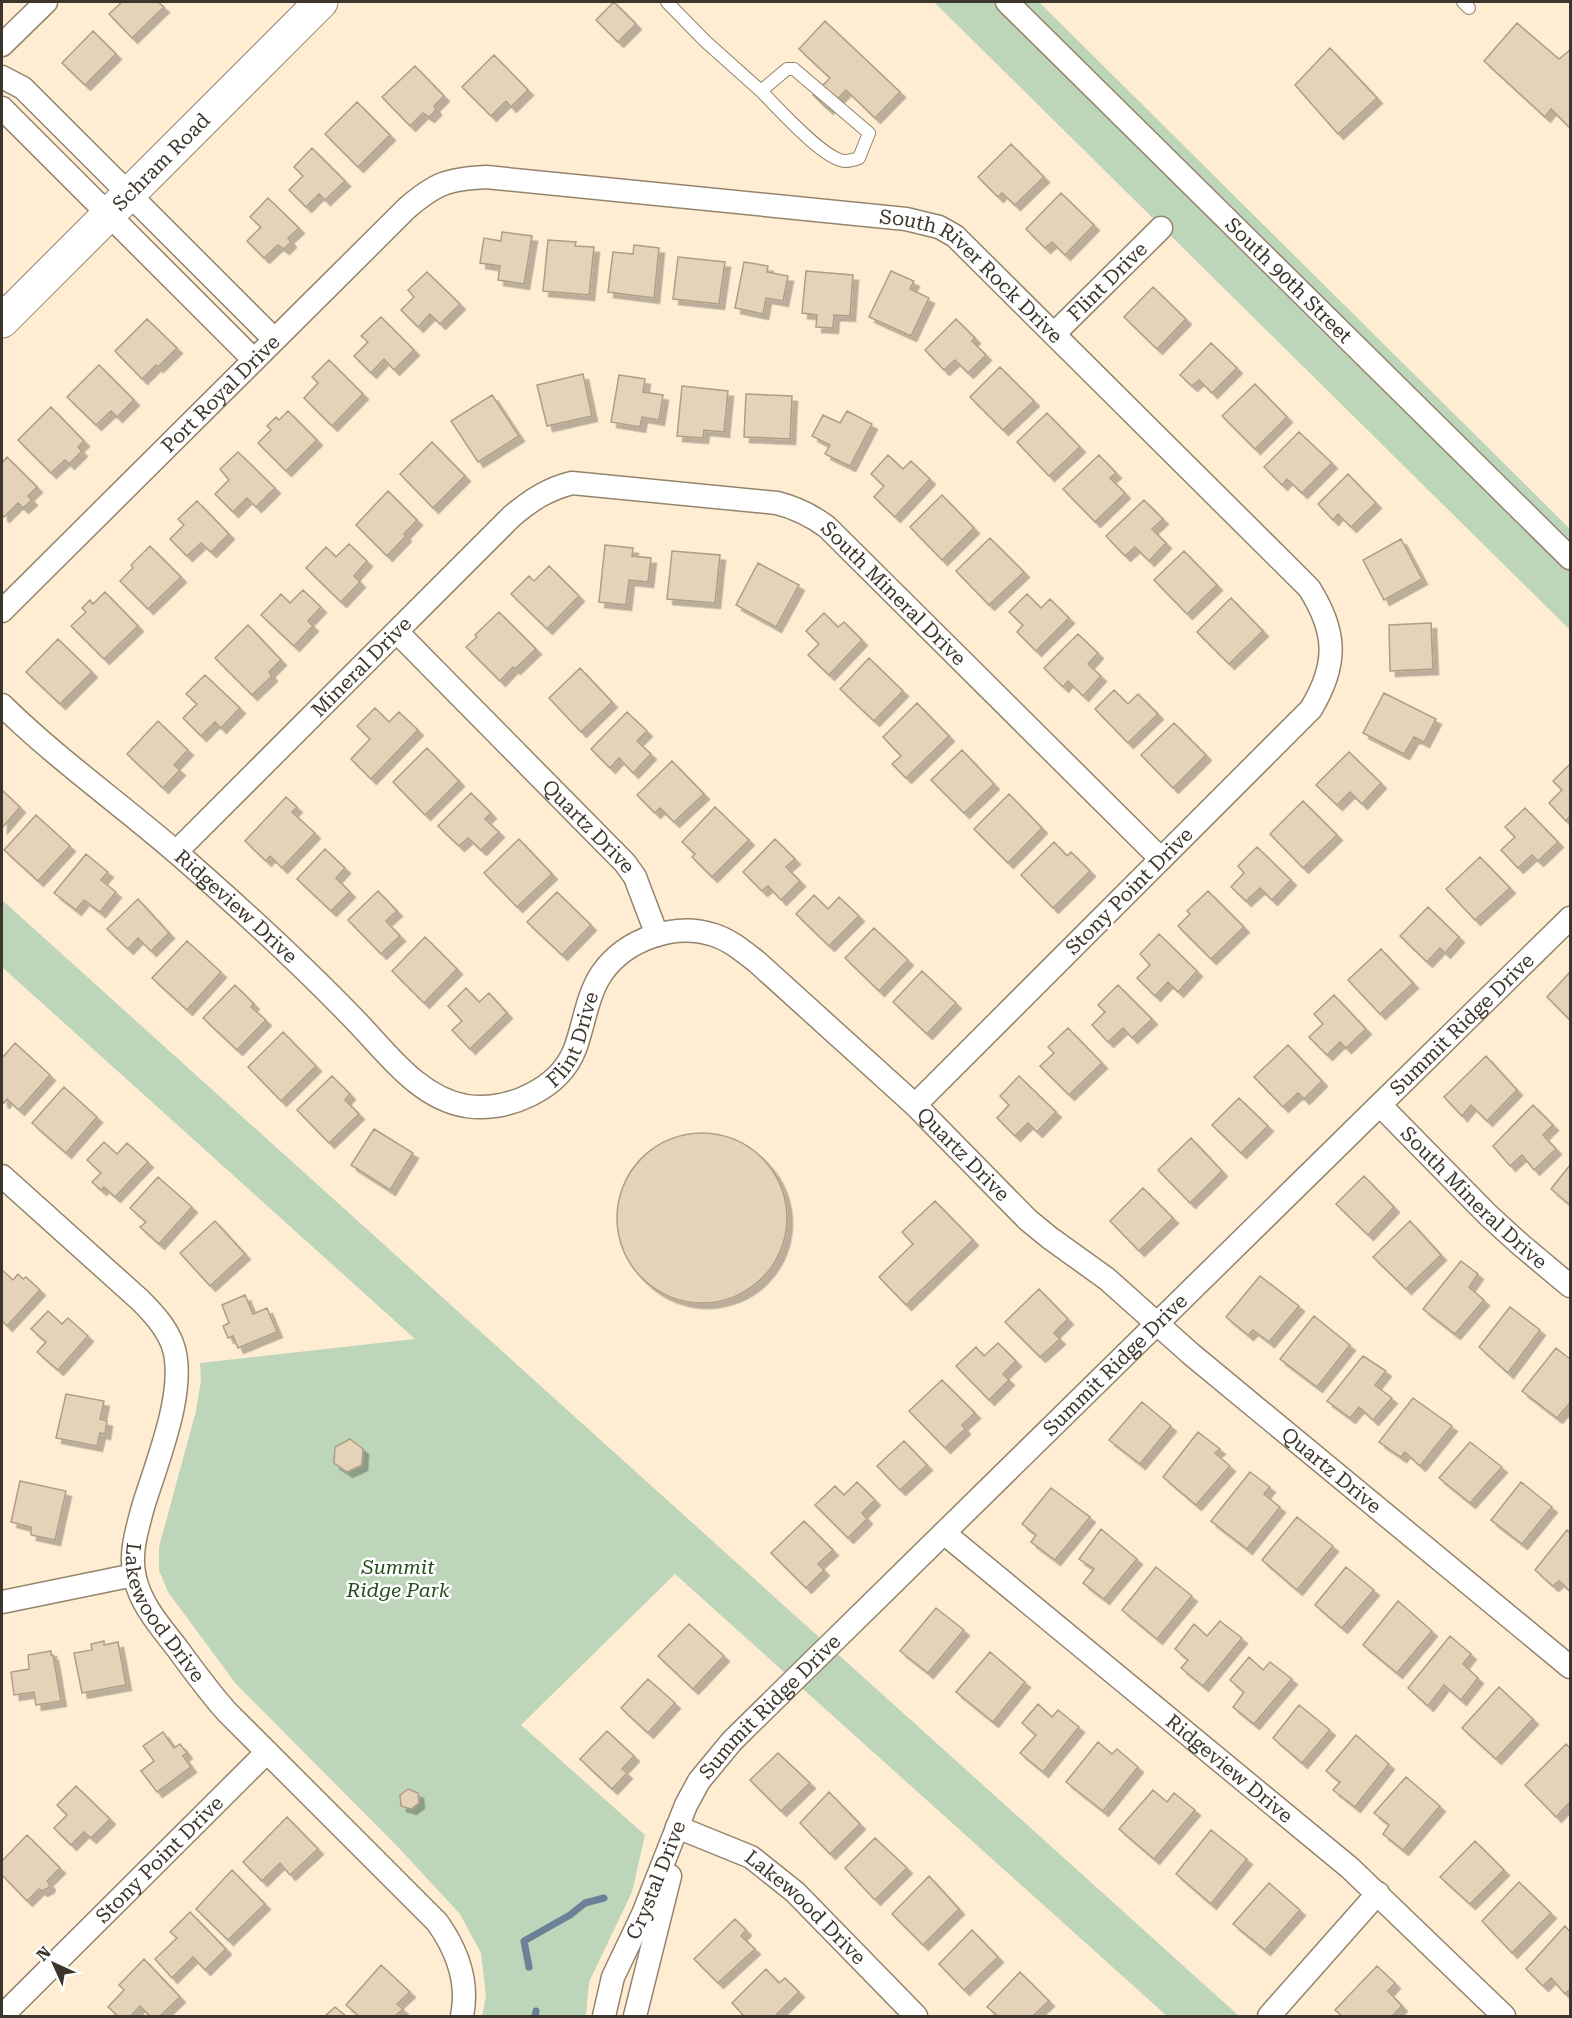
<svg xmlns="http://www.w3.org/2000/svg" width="1572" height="2018" viewBox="0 0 1572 2018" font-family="'Roboto Serif',serif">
	<defs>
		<filter id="shadow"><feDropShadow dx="5.5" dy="5.5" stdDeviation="0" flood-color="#0004"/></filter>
	</defs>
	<rect width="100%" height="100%" fill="#feedd3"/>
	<path fill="#bdd5b8" d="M934,2H1039L1570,529V630Z
		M2,900L1239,2016H1167L675,1574L521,1725L645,1835L632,1892L589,1982L586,2016H482L486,1996L481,1953L460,1914L397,1846L236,1684L168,1592L159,1570V1547L196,1411L201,1380L200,1363L415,1339L2,967Z"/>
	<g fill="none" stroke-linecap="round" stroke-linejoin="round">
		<path stroke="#6a8198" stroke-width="7" d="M529,1967L524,1941L570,1915L585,1903L604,1898
			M535,2016L536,2011"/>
	</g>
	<path fill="#e4d3b9" stroke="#ae9e86" stroke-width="1.5" filter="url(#shadow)" d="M122,2H158L164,7L132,38L109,14Z
		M614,2L636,24L618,42L596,20Z
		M825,21L900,92L875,118L846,90L828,109L813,95L830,78L799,49Z
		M1517,23L1559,59L1570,50V128L1551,109L1545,117L1484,61Z
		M93,31L116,54L85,85L62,63Z
		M1330,48L1377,98L1338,134L1295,85Z
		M494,55L528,90L511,107L506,101L491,116L462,87Z
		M415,66L444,96L434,106L436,110L429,117L423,113L410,126L382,97Z
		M357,102L390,135L358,167L325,134Z
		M1011,144L1044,177L1015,205L1002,193L998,197L978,177Z
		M312,148L345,181L325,200L319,194L306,207L289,190L303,176L294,167Z
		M1061,193L1094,225L1065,255L1052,242L1045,248L1026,229Z
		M268,198L299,228L288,238L291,242L284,249L278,245L264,258L247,241L261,227L250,217Z
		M502,232L532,236L524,284L498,280L500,266L480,263L484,238L501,241Z
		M548,240L576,242L575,246L594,247L589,295L543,291Z
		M634,245L659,248L654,298L608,292L613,252L633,254Z
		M678,257L725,262L719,304L673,299Z
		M744,262L768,266L767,272L788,276L783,301L766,298L763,314L735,308Z
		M806,271L853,275L850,316L834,315L833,328L816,327L817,315L802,313Z
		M891,271L914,281L910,289L929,298L911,336L869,317Z
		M427,272L460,304L440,324L430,314L418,327L401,310L414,297L408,290Z
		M1153,287L1186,319L1157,349L1124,317Z
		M381,317L414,350L394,370L384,359L371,373L354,356L368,342L361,336Z
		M147,319L177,348L158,367L156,365L142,379L115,351Z
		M956,319L975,338L972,341L986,355L968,373L955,360L944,370L925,350Z
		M1211,343L1237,368L1212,393L1199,380L1192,386L1180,375Z
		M329,360L363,394L332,426L304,398L318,383L312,377Z
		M99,365L134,400L117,417L111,411L96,425L67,397Z
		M1000,367L1034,401L1003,430L970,397Z
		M583,374L592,416L547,426L537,385Z
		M619,375L645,379L643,392L663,395L659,420L642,417L640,427L611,422Z
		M1255,384L1287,417L1255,449L1222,416Z
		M682,386L728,391L724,432L704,430L703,438L677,436Z
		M746,394L792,396L790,439L744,437Z
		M492,395L519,436L478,462L451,421Z
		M51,407L84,441L78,447L82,451L69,464L65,460L51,473L18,440Z
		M288,411L317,440L286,471L258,443L271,430L267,426L276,417L279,420Z
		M847,411L872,424L850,466L825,454L830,445L812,436L823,415L840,423Z
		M1047,413L1080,447L1049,476L1017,442Z
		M1299,432L1332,463L1302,493L1287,479L1282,485L1264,467Z
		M432,442L465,476L433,508L400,474Z
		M238,452L275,488L256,507L247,498L233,512L215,494L229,480L220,469Z
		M888,455L903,469L911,461L930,479L895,517L874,497L884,486L871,474Z
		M1099,455L1116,473L1110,478L1125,493L1095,522L1063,489Z
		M7,457L37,487L28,496L32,500L23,508L18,503L4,517L2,515V463Z
		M1348,474L1376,503L1351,527L1338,514L1333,520L1318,504Z
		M388,491L417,520L404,534L406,536L387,556L356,525Z
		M942,495L974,528L942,560L910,527Z
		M1144,500L1163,519L1152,529L1166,543L1149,561L1135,547L1125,556L1106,536Z
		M197,501L229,534L211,552L201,543L187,556L170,539L184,525L178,519Z
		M990,538L1024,572L989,605L956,571Z
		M1401,539L1422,579L1384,600L1363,560Z
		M349,544L367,561L354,576L360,582L341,602L306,568L326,547L336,557Z
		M605,545L633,548L632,556L651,558L648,582L629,580L626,605L599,602Z
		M150,546L181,577L148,609L120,581L133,568L131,565Z
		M672,551L720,555L715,603L667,599Z
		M1184,551L1217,585L1187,614L1154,580Z
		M758,563L799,585L776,627L736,605Z
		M549,566L579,596L547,629L511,594L529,576L534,581Z
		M303,590L321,607L308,621L313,626L294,646L261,615L281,594L290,603Z
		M105,592L138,626L104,659L71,626L86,612L82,608L90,600L93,604Z
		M1027,594L1041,608L1050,599L1069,618L1036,651L1017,632L1023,625L1009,612Z
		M1231,598L1263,631L1229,664L1197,632Z
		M499,612L536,649L515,669L513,667L500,681L466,647L477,637L475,635Z
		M824,613L838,627L844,622L862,640L829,675L808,655L819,644L806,631Z
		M1431,623L1433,669L1390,671L1389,625Z
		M248,625L281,660L269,672L272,676L252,695L215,658Z
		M1078,634L1098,653L1088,664L1101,676L1083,696L1068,681L1063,687L1044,668Z
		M58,639L92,672L60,704L26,672Z
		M869,658L903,691L874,721L840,689Z
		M580,668L612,702L581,732L549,698Z
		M205,675L240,708L221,728L215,722L201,736L183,718L197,704L186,694Z
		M1114,690L1128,704L1138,694L1158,714L1128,743L1095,709Z
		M1384,693L1436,719L1424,742L1414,737L1404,754L1363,733Z
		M917,703L949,736L906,778L892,764L901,756L883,737Z
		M375,708L389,722L399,712L418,730L371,779L351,759L370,739L357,726Z
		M627,712L647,731L637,741L651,754L633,773L619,758L610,768L591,749Z
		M158,721L188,750L174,765L180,770L163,788L127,754Z
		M1174,723L1206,755L1173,788L1141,755Z
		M427,748L459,781L425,815L393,782Z
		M962,750L994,784L964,813L931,780Z
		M1349,752L1381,783L1362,804L1350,792L1337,805L1316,785Z
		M672,761L704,794L674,822L660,808L655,813L637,795Z
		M1570,764V816L1566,821L1549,803L1562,790L1553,781Z
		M2,790L20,807L2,828Z
		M471,793L491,813L485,819L499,832L481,850L468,838L459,846L438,826Z
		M1009,794L1042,828L1008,863L974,829Z
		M286,797L297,807L292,812L315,833L282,868L270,856L266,861L245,841Z
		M1303,801L1337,835L1303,868L1270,834Z
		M715,807L749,840L712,877L692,857L695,854L682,842Z
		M1525,808L1558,842L1538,861L1532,855L1518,868L1501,850L1515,837L1505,827Z
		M36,815L70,846L38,881L4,850Z
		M519,839L552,874L517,907L484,873Z
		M775,839L795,859L786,867L800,881L781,900L768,886L762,891L743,872Z
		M1054,842L1067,856L1071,852L1090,871L1053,908L1021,875Z
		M1257,847L1291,880L1272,900L1260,888L1246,901L1231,887L1244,873L1238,866Z
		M325,849L345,868L336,878L350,892L331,911L297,879Z
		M86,854L108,872L101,880L116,892L100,912L84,900L76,910L54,893Z
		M1480,857L1510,888L1475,920L1446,889Z
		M378,891L397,911L386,921L400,936L381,954L348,920Z
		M1208,891L1244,927L1211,959L1178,926L1190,914L1187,911Z
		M557,892L591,925L562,955L527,922Z
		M814,895L828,909L839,897L859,916L829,946L796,914Z
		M138,899L169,933L151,951L138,938L128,949L107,929Z
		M1428,907L1459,937L1445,953L1440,948L1427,962L1400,936Z
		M874,928L908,960L879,991L845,958Z
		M1159,934L1197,971L1178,992L1168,982L1155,996L1137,978L1150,965L1140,954Z
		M425,937L457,969L424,1003L392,971Z
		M187,941L221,972L187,1010L152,978Z
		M1381,949L1413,983L1380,1014L1348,980Z
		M922,971L956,1003L927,1034L893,1002Z
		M1570,972V1020L1547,997Z
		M235,985L254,1004L251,1007L266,1020L237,1050L203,1018Z
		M1118,985L1152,1019L1132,1038L1123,1028L1108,1042L1092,1025L1105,1012L1098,1005Z
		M466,988L479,1002L489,993L507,1013L470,1049L452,1030L462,1021L448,1006Z
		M1334,995L1366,1029L1346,1048L1340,1042L1327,1055L1309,1037L1323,1024L1314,1014Z
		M1068,1028L1102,1063L1069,1095L1040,1066L1054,1053L1048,1047Z
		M283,1032L316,1066L281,1101L248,1067Z
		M15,1043L50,1075L19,1110L7,1099L4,1103L2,1101V1058Z
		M1288,1045L1322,1081L1304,1099L1298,1093L1283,1107L1254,1077Z
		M1486,1056L1517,1090L1487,1121L1471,1105L1462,1116L1444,1097Z
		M332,1076L350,1094L345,1100L359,1114L329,1143L297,1110Z
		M1019,1076L1056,1112L1037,1132L1028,1123L1015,1136L997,1118L1009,1105L1000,1096Z
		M64,1087L97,1117L66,1153L32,1123Z
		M1239,1098L1268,1126L1241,1153L1212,1125Z
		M1533,1105L1553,1125L1543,1135L1556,1149L1534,1170L1522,1155L1510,1166L1493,1146Z
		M374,1129L413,1153L390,1190L351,1165Z
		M617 1218a85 85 0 1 1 170 0a85 85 0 1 1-170 0Z
		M1191,1138L1222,1171L1190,1203L1158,1170Z
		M104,1142L117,1154L127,1143L148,1162L115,1197L104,1187L101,1190L92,1182L101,1173L87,1160Z
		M1570,1165V1205L1551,1189Z
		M1364,1176L1394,1207L1368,1235L1336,1204Z
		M158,1177L192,1207L159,1244L140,1227L146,1222L130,1208Z
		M1143,1188L1173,1218L1139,1251L1110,1221Z
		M935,1201L973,1240L906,1305L879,1277L913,1244L902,1232Z
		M215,1221L245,1254L210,1286L180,1253Z
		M1410,1221L1441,1255L1406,1289L1373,1257Z
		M1461,1261L1478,1274L1469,1287L1484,1300L1455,1334L1423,1309Z
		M2,1270L13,1280L18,1274L23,1279L26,1277L40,1290L7,1326L2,1321Z
		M1260,1276L1299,1306L1269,1342L1253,1330L1248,1335L1226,1317Z
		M1039,1289L1068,1319L1054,1333L1060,1339L1040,1357L1005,1322Z
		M245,1295L253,1314L267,1308L277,1332L238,1348L233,1336L228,1338L223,1326L229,1323L222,1305Z
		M1510,1307L1540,1330L1508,1373L1479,1347Z
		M48,1311L62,1324L68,1318L88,1336L58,1370L37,1352L46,1342L31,1329Z
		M1314,1316L1350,1345L1317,1387L1280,1359Z
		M998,1343L1016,1361L1003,1374L1009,1380L989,1400L956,1366L976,1347L984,1356Z
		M1556,1348L1570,1359V1403L1557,1418L1522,1391Z
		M1363,1356L1386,1371L1375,1385L1392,1398L1373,1420L1359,1407L1350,1418L1327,1401Z
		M942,1380L975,1413L962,1425L965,1429L945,1448L909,1411Z
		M66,1394L104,1401L100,1419L107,1421L105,1434L100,1433L97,1446L56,1438Z
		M1413,1398L1452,1426L1420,1466L1405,1452L1401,1457L1379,1442Z
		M1142,1402L1171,1426L1140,1464L1109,1440Z
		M1198,1432L1220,1449L1215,1453L1230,1466L1196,1505L1163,1477Z
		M350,1439L363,1449L362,1465L347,1472L334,1463L335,1447Z
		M904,1441L927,1465L900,1490L877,1466Z
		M1470,1442L1502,1467L1470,1503L1439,1478Z
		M1250,1472L1270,1487L1264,1494L1280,1507L1247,1549L1211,1521Z
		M20,1481L66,1491L55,1540L31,1535V1527L11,1522Z
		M857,1482L875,1500L862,1513L867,1519L848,1538L815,1505L835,1486L844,1495Z
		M1521,1482L1552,1507L1522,1544L1491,1520Z
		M1051,1488L1090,1517L1055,1560L1031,1542L1036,1535L1022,1524Z
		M1297,1517L1333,1546L1297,1590L1262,1560Z
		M804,1521L833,1550L818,1564L824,1570L806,1588L771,1553Z
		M1101,1529L1137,1559L1104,1599L1083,1583L1094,1569L1079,1559Z
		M1567,1530L1570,1533V1591L1559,1581L1553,1586L1535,1570Z
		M1156,1567L1192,1596L1157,1639L1122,1610Z
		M1346,1567L1374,1590L1342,1628L1315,1605Z
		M1398,1601L1432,1631L1397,1673L1363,1645Z
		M936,1608L964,1630L928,1673L900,1651Z
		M1220,1621L1242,1638L1203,1686L1181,1668L1188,1660L1175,1649L1194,1624L1207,1636Z
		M689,1624L724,1656L693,1689L658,1656Z
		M1450,1636L1471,1654L1463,1664L1478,1678L1461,1700L1444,1685L1428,1706L1408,1688Z
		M104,1641V1645L118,1642L126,1685L82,1693L74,1653L92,1650L91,1644Z
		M51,1651V1655H53L61,1701L36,1705L34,1692L14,1695L11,1672L29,1669L28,1655Z
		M990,1652L1025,1682L993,1722L956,1692Z
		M1249,1657L1263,1670L1270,1662L1292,1679L1254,1724L1233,1707L1244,1692L1230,1680Z
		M648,1679L675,1703L648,1733L621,1708Z
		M1499,1687L1533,1719L1496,1759L1462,1728Z
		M1038,1704L1052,1717L1058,1710L1079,1727L1043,1772L1020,1753L1036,1735L1022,1723Z
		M1299,1705L1330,1730L1302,1763L1273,1738Z
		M607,1731L634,1756L622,1769L627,1773L612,1789L580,1759Z
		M163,1732L174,1748L180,1744L187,1753L183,1756L191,1767L157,1792L141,1771L154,1761L143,1746Z
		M1356,1735L1389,1764L1355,1807L1333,1790L1340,1782L1326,1771Z
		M1098,1742L1112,1754L1117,1749L1138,1767L1103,1811L1066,1782Z
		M1566,1744L1570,1748V1802L1556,1817L1525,1785Z
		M778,1753L810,1783L781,1811L750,1780Z
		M1406,1777L1440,1806L1403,1850L1383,1834L1389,1825L1374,1813Z
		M76,1786L110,1819L91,1838L84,1832L71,1845L54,1828L67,1815L57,1805Z
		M408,1789L418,1793L419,1803L411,1809L401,1806L400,1795Z
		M1153,1790L1167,1802L1174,1793L1195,1810L1154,1859L1119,1829Z
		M829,1792L860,1824L830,1854L800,1823Z
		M287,1817L318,1849L290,1875L280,1863L262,1881L243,1862Z
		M1211,1830L1247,1859L1211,1904L1176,1874Z
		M27,1835L60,1868L47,1881L50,1885L48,1888L42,1891L39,1889L27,1901L2,1875V1861Z
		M875,1838L907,1868L875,1900L845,1868Z
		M1475,1841L1504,1870L1470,1904L1440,1877Z
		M232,1870L265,1904L228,1940L196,1909Z
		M929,1876L959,1909L923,1945L892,1914Z
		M1519,1882L1551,1913L1512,1953L1482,1921Z
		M1269,1883L1300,1910L1265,1950L1233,1924Z
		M190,1912L226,1949L205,1970L193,1957L172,1978L155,1959L177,1938L170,1932Z
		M735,1919L746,1930L741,1936L755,1949L718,1983L694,1959Z
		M1565,1926L1570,1932V1989L1565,1994L1551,1978L1543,1986L1526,1969Z
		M972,1930L998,1957L964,1990L939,1964Z
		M144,1959L180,1997L160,2016H150L140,2006L131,2016H118L108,2007L124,1990L119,1985Z
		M381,1965L410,1992L397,2004L403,2009L395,2016H359L346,2005Z
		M1377,1966L1395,1983L1388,1991L1402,2006L1392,2016H1342L1335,2010Z
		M766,1969L779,1983L785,1978L799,1992L775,2016H744L732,2003Z
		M1020,1972L1049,2001L1033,2016H998L987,2007Z
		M335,2007L346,2016H325Z"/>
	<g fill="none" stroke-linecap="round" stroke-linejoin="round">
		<g stroke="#94846c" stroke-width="14">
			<path id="service" d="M667,2L705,41L761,91
				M1463,2L1469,8
				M787,69H794L869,133L859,158C856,159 849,161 845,161C824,160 777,107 761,91Z"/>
		</g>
		<g stroke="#94846c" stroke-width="25">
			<g id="minor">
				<path id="s1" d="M1007,2L1570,558"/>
				<path d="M2,45L46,2"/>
				<path d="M2,77L23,88L274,339"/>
				<path d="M2,108L254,360"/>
				<path id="s2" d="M1054,334L1161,228"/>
				<path id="s3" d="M2,611L407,208C436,183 448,179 486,177L906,219L939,227L955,236L1309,588C1337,632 1338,664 1311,709L915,1105"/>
				<path id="s4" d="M397,632L625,863L635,877L657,935"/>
				<path id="s5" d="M2,705C56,758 118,802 176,852C238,906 299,962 356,1021C388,1054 419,1098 466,1106C507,1112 559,1090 575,1049C584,1025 587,995 602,973C626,939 675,922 714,935C730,940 744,952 757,962L915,1105L1028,1220L1050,1238L1107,1279L1191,1354L1570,1667"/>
				<path id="s6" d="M176,852L512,516C531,500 548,489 572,483L777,503C797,508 811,515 827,527L1161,859"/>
				<path id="s7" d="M1380,1105L1488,1215L1521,1245L1570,1286"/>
				<path id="s8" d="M2,1176L140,1300C153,1313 165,1326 172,1343C189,1386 156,1464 143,1507C137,1530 129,1554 135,1578C141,1605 160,1626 177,1648C193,1670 209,1692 227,1712L437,1922C457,1950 469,1982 462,2016"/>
				<path id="s9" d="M944,1533L1350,1868L1504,2016"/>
				<path d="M2,1602L134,1575"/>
				<path id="s10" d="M677,1827L751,1857L795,1892L916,2016"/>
				<path id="s11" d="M2,2016L267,1752"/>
				<path id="s12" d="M604,2016L613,1977L643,1914L686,1805L699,1781L732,1741L1570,918"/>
				<path d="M635,2016L670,1876"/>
				<path d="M1269,2016L1378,1893"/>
			</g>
		</g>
		<g stroke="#94846c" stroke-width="35">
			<g id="secondary">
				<path id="s13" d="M2,321L321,2"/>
			</g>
		</g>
		<use href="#service" stroke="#fff" stroke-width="12"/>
		<use href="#minor" stroke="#fff" stroke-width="22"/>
		<use href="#secondary" stroke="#fff" stroke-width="33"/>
	</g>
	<g text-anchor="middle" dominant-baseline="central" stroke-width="5" stroke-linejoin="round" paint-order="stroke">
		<g font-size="20" fill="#3c352b" stroke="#fff">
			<text stroke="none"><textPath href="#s13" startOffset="225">Schram Road</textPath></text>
			<text stroke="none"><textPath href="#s1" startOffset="396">South 90th Street</textPath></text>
			<text stroke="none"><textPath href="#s3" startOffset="1167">South River Rock Drive</textPath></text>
			<text stroke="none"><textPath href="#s2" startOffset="75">Flint Drive</textPath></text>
			<text stroke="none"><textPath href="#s3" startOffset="308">Port Royal Drive</textPath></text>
			<text stroke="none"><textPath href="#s6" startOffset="900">South Mineral Drive</textPath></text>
			<text stroke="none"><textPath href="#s6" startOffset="262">Mineral Drive</textPath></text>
			<text stroke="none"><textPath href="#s4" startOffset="273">Quartz Drive</textPath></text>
			<text transform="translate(1129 891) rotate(-45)">Stony Point Drive</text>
			<text stroke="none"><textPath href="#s5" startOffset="309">Ridgeview Drive</textPath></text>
			<text stroke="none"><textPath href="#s12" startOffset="1329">Summit Ridge Drive</textPath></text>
			<text stroke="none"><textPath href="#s5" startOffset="756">Flint Drive</textPath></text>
			<text stroke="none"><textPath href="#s5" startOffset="1288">Quartz Drive</textPath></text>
			<text stroke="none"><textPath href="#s7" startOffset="132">South Mineral Drive</textPath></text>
			<text stroke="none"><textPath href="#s12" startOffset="843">Summit Ridge Drive</textPath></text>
			<text stroke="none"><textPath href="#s5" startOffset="1774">Quartz Drive</textPath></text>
			<text stroke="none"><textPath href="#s8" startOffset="524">Lakewood Drive</textPath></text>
			<text stroke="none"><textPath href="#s12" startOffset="357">Summit Ridge Drive</textPath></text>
			<text stroke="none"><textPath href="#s9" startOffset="370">Ridgeview Drive</textPath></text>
			<text stroke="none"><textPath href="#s11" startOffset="222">Stony Point Drive</textPath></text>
			<text stroke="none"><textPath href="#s12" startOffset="146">Crystal Drive</textPath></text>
			<text stroke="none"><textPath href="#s10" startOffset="154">Lakewood Drive</textPath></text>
		</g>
		<g font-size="20" font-style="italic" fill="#224f19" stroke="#fff">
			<text x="398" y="1567">Summit<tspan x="398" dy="23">Ridge Park</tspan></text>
		</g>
	</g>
	<rect width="1572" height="2018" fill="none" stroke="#3c352b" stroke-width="6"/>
	<g transform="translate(54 1964) rotate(315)" stroke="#ffffff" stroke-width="4.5" paint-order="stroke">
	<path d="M0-4.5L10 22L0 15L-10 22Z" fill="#3c352b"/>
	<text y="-9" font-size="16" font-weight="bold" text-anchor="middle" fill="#3c352b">N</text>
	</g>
</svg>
